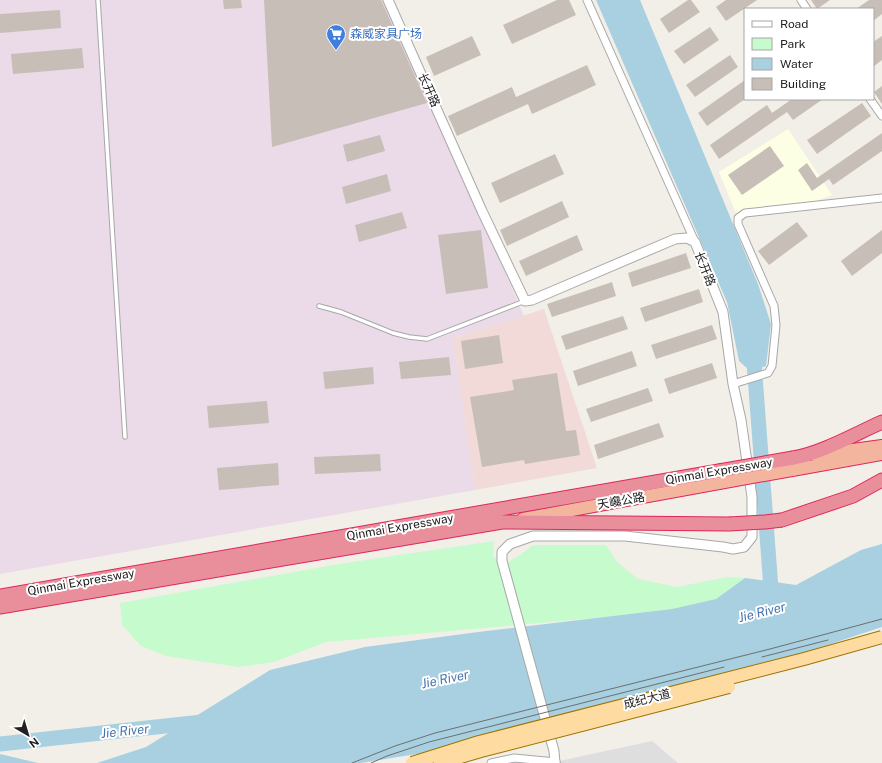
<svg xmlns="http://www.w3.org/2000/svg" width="882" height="763" viewBox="0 0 882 763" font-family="'Public Sans','Noto Sans SC',sans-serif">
	<rect width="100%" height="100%" fill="#f2efe8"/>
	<path fill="#dfdede" d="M652,741L678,763H550Z"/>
	<path fill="#f2dad8" d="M544,309L597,468L475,490L453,338Z"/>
	<path fill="#ebdae7" d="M0,0H387L524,316L453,338L475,490L0,574Z"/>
	<path fill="#fdffe4" d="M788,129L832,195L807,204L736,213L719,172Z"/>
	<path fill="#c6fbcd" d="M494,541L493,557L508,562L520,555L533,545H606L618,563L638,579L677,587L727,577L745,578L716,599L672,609L607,617L326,642L274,662L239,667L166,656L141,646L122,625L120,603L339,564Z"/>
	<path fill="#a8d0e0" d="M596,0H640L758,284L771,324L766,366L750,371L739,361L727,302Z
		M882,544V627L776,662L435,751L361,763H97L146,747L270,670L365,647L478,632L672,609L716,599L745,578L796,585L861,550Z
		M0,754L38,763H0Z"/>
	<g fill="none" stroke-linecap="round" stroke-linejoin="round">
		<path stroke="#a8d0e0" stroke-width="15" d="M753,349L772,602
			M0,744L202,722"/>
	</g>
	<path fill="#c7beb7" d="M223,0H241L242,8L224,9Z
		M264,0H381L427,103L272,147Z
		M557,0H569L576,15L512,44L503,25Z
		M688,0H691L700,12L669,33L660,19Z
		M726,0H757L726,21L716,7Z
		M811,0H830L817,9Z
		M869,0H882V14L873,21V9H856Z
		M60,10L61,28L0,33V14Z
		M710,27L719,40L684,64L674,51Z
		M472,36L481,55L434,76L426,57Z
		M882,36V60L873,67V42Z
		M82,48L84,68L13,74L11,54Z
		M730,55L738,67L695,97L686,85Z
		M587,65L596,85L532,114L528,104L457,136L448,116L512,87L516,97Z
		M745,80V99L707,126L698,113Z
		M882,86V104L874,92Z
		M792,99H823L793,120L787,112L719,159L710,145L767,105L772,113Z
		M862,103L871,116L817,154L807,140Z
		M882,133V151L833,185L829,179L812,191L798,170L807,163L817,178Z
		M380,135L385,151L347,162L343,145Z
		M770,146L784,166L742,195L728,175Z
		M555,154L564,174L500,203L491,183Z
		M387,174L391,191L346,204L342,187Z
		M562,201L569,217L507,246L500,230Z
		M402,212L407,228L359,242L355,225Z
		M797,222L808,236L769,265L758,251Z
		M481,230L488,288L446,294L438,235Z
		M882,230V253L852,276L841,261Z
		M577,235L583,250L526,276L519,261Z
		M686,253L691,268L632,287L628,273Z
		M612,282L616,296L552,317L547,304Z
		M699,289L703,302L645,322L640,308Z
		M623,316L628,329L566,350L561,336Z
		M712,325L717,339L656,359L651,345Z
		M499,335L503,363L465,369L461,341Z
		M632,351L637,366L578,386L573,371Z
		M449,357L451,375L401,379L399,362Z
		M712,363L717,378L669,394L664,379Z
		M373,367L374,384L325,389L323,372Z
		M557,373L566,431L576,430L580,455L525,464L524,460L482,467L470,397L514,390L512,380Z
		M648,388L653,401L591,422L586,409Z
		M267,401L269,423L209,428L207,406Z
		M659,423L664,437L598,459L594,445Z
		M380,454L381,471L315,474L314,457Z
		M278,463L279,485L219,490L217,468Z"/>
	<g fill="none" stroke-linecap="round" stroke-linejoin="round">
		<g stroke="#a8a8a8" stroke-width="5.5">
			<path id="service" d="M98,0L125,437
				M319,306L341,312L393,333L409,337L427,339L525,301"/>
		</g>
		<g stroke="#a8a8a8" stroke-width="9">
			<path id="minor" d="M587,0L695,242
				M801,0L807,9
				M870,99L882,116
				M733,384L768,373L772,366L776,325L774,306L738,224V218L745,213L882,198
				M491,763L514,758L556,762"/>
		</g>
		<g stroke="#a8a8a8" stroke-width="11">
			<path id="tertiary" d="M388,0L482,211L525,301L532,300L675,239L687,238L695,242L723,312L733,384L741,420L752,497V537L744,547L733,549L723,547L625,536H533L510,544L502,552V561L554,751L555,763"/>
		</g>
		<g stroke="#df265a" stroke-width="14">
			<path id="trunk" d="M816,455L882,446
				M792,470L882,454
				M523,519L719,483"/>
		</g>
		<g stroke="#df265a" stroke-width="15">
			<path id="motorway" d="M793,458C822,453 855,434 882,422
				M782,520L853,496L882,480
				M0,596L719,471
				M0,607L502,522L729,524"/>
		</g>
		<use href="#service" stroke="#fff" stroke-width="3.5"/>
		<use href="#minor" stroke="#fff" stroke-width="7"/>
		<use href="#tertiary" stroke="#fff" stroke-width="9"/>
		<use href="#trunk" stroke="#f4b59e" stroke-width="12"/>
		<use href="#motorway" stroke="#e98f9b" stroke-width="13"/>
		<path stroke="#6f6f6f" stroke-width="1" d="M762,657L828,640
			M352,763L395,746L435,733L770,649L882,619
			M371,763L387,756L429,742L724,667"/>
		<g stroke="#9f7300" stroke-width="14" stroke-linecap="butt">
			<path id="primary-bridge" d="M412,763L479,742L804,659L882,637
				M440,763L481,751L729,687"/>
		</g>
		<g stroke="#df265a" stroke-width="14" stroke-linecap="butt">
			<path id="trunk-bridge" d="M719,483L792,470"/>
		</g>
		<g stroke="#df265a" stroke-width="15" stroke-linecap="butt">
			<path id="motorway-bridge" d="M719,471L793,458
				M729,524L765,522L782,520"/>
		</g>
		<use href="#primary-bridge" stroke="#fedba1" stroke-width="12"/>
		<use href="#trunk-bridge" stroke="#f4b59e" stroke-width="12"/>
		<use href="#motorway-bridge" stroke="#e98f9b" stroke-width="13"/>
	</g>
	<defs>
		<g id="supermarket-pin" transform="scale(1)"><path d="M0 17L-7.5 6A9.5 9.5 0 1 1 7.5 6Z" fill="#3f7fe0" stroke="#fff"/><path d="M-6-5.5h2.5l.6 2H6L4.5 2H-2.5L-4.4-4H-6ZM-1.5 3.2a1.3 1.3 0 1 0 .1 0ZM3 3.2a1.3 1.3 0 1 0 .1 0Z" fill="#fff"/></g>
	</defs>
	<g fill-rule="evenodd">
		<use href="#supermarket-pin" x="336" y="34"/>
	</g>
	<g text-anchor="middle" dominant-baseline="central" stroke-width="4" stroke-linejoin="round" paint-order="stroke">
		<g font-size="12" fill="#366cbe" stroke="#fff" text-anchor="start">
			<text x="350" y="34">森威家具广场</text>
		</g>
		<g font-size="12" fill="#212121" stroke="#fff">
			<text transform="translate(429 90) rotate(66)">长开路</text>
			<text transform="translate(705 269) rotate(68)">长开路</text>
			<text transform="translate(719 471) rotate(-10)">Qinmai Expressway</text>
			<text transform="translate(621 501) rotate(-10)">天巉公路</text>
			<text transform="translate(400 527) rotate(-10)">Qinmai Expressway</text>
			<text transform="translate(81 582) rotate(-10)">Qinmai Expressway</text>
			<text transform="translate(647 699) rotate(-14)">成纪大道</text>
		</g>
		<g font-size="13" font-style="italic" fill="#4774ac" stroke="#fff">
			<text transform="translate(762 612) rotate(-14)">Jie River</text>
			<text transform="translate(445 679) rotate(-12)">Jie River</text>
			<text transform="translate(125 731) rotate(-6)">Jie River</text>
		</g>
	</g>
	<rect x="744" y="8" width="130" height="92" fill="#ffffff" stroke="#a6a6a6"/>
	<rect x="752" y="21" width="20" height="6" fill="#ffffff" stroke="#a6a6a6"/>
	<text x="780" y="28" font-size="12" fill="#212121">Road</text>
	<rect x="752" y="38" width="20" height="12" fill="#c6fbcd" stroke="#a6a6a6"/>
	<text x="780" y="48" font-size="12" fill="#212121">Park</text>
	<rect x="752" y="58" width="20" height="12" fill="#a8d0e0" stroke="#a6a6a6"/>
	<text x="780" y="68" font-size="12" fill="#212121">Water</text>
	<rect x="752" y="78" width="20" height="12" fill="#c7beb7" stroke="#a6a6a6"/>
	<text x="780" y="88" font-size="12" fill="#212121">Building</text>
	<g transform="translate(28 735) rotate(142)" stroke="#ffffff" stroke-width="3" paint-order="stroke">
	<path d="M0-3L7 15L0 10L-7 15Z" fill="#212121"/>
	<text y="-6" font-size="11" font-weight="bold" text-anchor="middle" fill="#212121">N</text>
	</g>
</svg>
